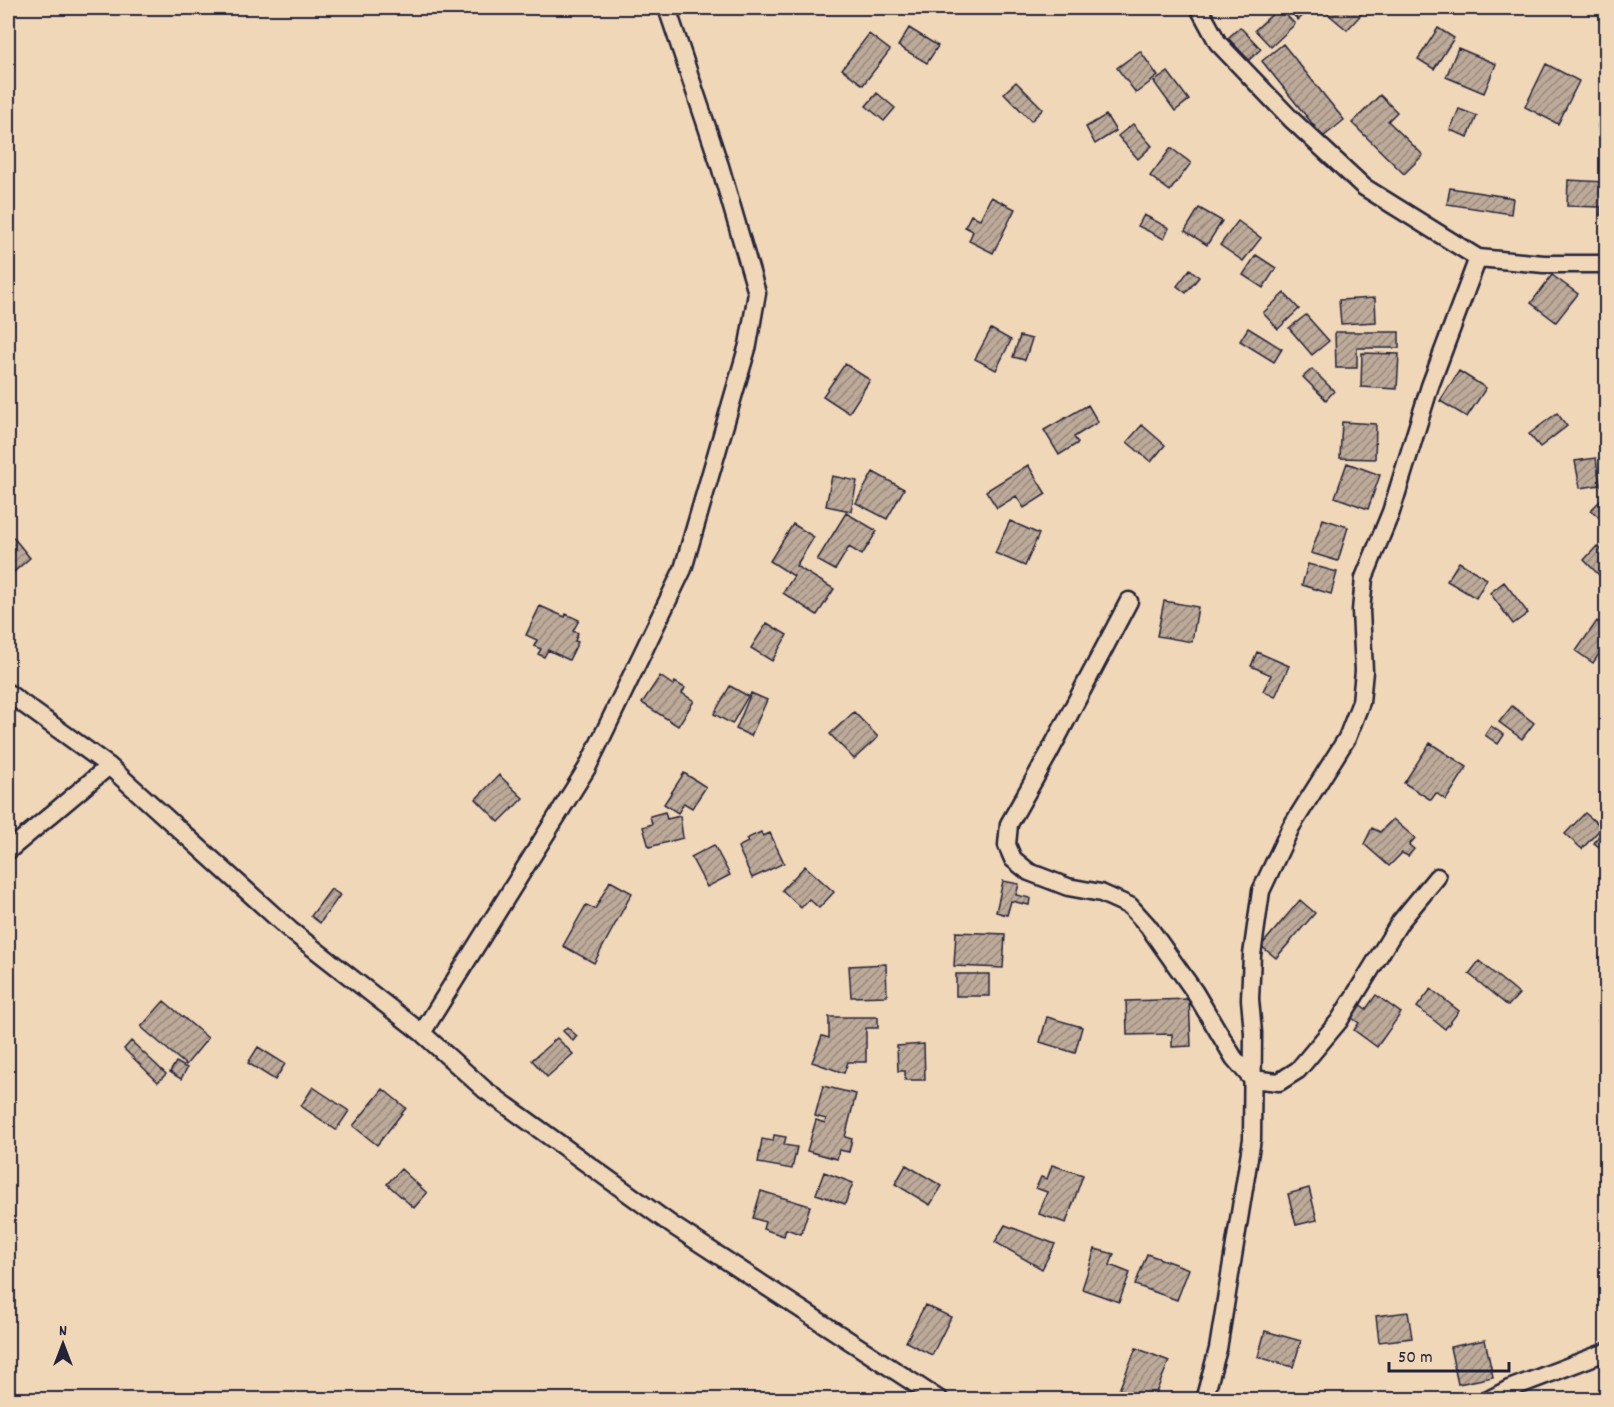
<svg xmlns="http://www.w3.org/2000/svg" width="1614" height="1407" viewBox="0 0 1614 1407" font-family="Dekko,sans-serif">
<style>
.building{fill:url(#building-hatch);stroke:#22223b;stroke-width:1.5}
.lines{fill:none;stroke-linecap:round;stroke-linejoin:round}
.street-casing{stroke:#22223b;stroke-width:21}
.street{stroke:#f0d7b8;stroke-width:16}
</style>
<defs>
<pattern id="building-hatch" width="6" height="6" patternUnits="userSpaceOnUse" patternTransform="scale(1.5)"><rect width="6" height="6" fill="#bdaa99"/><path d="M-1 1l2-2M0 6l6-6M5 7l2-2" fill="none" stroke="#998a7e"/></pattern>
</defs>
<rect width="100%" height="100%" fill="#f0d7b8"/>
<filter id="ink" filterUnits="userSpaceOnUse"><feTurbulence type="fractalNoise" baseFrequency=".0167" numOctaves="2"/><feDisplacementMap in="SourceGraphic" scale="12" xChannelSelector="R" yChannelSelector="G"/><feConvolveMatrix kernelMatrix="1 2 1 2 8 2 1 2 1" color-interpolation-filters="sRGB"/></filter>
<g filter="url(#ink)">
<!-- building -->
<path class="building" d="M1279 8 1295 24 1271 47 1255 30Z
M1287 8H1312L1298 20Z
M1321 8H1364L1366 9 1347 30Z
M1240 27 1261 49 1249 60 1228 38Z
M909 28 938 46 927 63 898 46Z
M1438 28 1454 38 1434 69 1418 59Z
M869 34 890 50 863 85 842 69Z
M1283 44 1344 120 1323 137 1262 61Z
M1458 48 1496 64 1484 93 1446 77Z
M1140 51 1158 76 1136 93 1117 68Z
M1546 64 1579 81 1558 124 1525 107Z
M1168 72 1189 100 1175 111 1154 82Z
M1016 82 1043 109 1031 121 1004 93Z
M1606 91V150L1603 149 1598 127 1601 102Z
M877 93 895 108 884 121 866 106Z
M1380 95 1397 112 1388 121 1423 155 1404 174 1352 123Z
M1459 109 1477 116 1468 137 1450 130Z
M1106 115 1116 131 1095 144 1086 127Z
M1133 124 1152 146 1138 159 1118 136Z
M1171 148 1191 163 1170 191 1150 176Z
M1605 176H1606V215H1600L1601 207 1567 206 1568 180 1605 182Z
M1450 188 1513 198 1511 214 1447 204Z
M991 197 1015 209 993 253 969 241 973 231 965 227 971 215 980 219Z
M1199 208 1222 221 1207 245 1185 231Z
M1144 215 1169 228 1164 239 1138 226Z
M1238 221 1261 238 1243 261 1220 245Z
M1256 255 1276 268 1263 288 1243 275Z
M1190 269 1199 277 1186 293 1177 286Z
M1552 275 1578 294 1556 322 1531 303Z
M1284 293 1299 309 1278 329 1263 313Z
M1375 298 1376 322 1341 324 1339 300Z
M1306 315 1329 341 1312 355 1289 328Z
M1248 328 1282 349 1274 362 1240 341Z
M991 329 1011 340 996 370 975 359Z
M1335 332H1399V348H1357V368H1336Z
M1020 336 1032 339 1025 360 1013 357Z
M1362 353 1399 354 1397 389 1361 387Z
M845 364 870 380 849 413 823 396Z
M1312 369 1334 391 1326 400 1303 377Z
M1459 371 1486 388 1467 417 1440 401Z
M1088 405 1098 422 1074 437 1078 443 1059 455 1044 430Z
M1557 413 1567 426 1540 447 1529 434Z
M1342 422 1376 424 1375 459 1340 458Z
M1142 425 1165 445 1151 462 1127 442Z
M1596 458 1600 485 1580 488 1575 461Z
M1347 463 1380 475 1368 509 1335 497Z
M1028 465 1046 494 1024 508 1016 496 997 508 986 491Z
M873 472 904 489 887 519 856 503Z
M832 476 857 481 851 511 826 506Z
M1604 497 1606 499V524L1591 510Z
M846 513 877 531 862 555 849 547 835 570 817 560Z
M1323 519 1348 527 1338 561 1311 553Z
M1010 521 1039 534 1025 566 995 553Z
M793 524 814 537 796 566 834 589 817 615 783 593 794 576 770 561Z
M13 537 30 558 8 577V541Z
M1597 546 1606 554V582L1584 560Z
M1459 562 1487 579 1476 598 1447 581Z
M1308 564 1337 572 1331 594 1302 585Z
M1504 582 1528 613 1513 624 1490 593Z
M1164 601 1198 607 1192 642 1157 636Z
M540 606 565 617 566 614 579 620 573 631 578 633 575 641 578 642 569 660 548 650 544 657 538 654 541 649 534 646 537 640 526 635Z
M1597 621 1606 628V644L1593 663 1576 651Z
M767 623 787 635 772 661 751 648Z
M1257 652 1289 666 1275 697 1263 691 1271 675 1251 666Z
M660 676 673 685 675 682 685 688 682 693 694 701 678 726 642 703Z
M730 686 748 696 732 724 714 714Z
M751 693 767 700 751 736 736 729Z
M1512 706 1534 723 1522 739 1499 722Z
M854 712 878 737 854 759 830 734Z
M1491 726 1504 735 1498 744 1485 735Z
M1430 743 1467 767 1446 800 1436 793 1431 800 1404 783Z
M684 773 706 787 692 808 684 803 678 813 664 804Z
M499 775 523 798 499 822 476 799Z
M665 812 667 819 680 816 683 838 649 847 643 827 652 824 650 816Z
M1585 813 1602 827 1582 849 1565 834Z
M1393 819 1415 838 1409 845 1414 849 1408 856 1402 853 1389 866 1364 844 1372 828 1380 832Z
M1604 828 1606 830V852L1594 843Z
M761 832 763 836 770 833 784 863 752 878 738 847 748 842 746 839Z
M714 845 730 875 707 887 691 857Z
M805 866 834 892 819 908 809 899 801 908 782 890Z
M610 881 632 893 594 963 563 946 586 905 595 909Z
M1003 881 1019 884 1016 895 1030 898 1029 905 1011 901 1007 915 996 912Z
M331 889 340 895 320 923 311 916Z
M1300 900 1315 913 1276 958 1261 946Z
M956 932 1005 934 1003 968 954 966Z
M1479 961 1519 994 1508 1006 1469 974Z
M886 964 887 996 851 997 849 966Z
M956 974H989V996H956Z
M1431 989 1459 1011 1445 1029 1417 1007Z
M1376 995 1401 1013 1377 1047 1354 1030 1359 1023 1349 1016 1358 1003 1366 1009Z
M1189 999 1191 1046 1172 1047V1034L1127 1035 1126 1001Z
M164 1001 208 1038 186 1065 141 1027Z
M829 1017H878V1028H866V1062H848L844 1073 812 1062 822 1036 829 1038Z
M1047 1017 1082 1027 1075 1053 1040 1042Z
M1606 1018V1045L1604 1046 1598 1020Z
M567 1027 577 1036 573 1041 563 1031Z
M557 1038 573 1054 547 1077 532 1060Z
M131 1041 166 1074 158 1082 124 1049Z
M924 1044 925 1080H905V1071H898L897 1046Z
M258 1047 285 1064 275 1080 248 1063Z
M176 1062 187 1068 181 1079 170 1072Z
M823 1086 856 1094 845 1137 852 1139 849 1152 839 1150 837 1159 807 1151 816 1120 825 1123 826 1119 815 1116Z
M313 1087 349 1111 336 1130 301 1106Z
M383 1089 406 1108 377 1145 353 1126Z
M774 1135 786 1137 784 1145 797 1147 792 1169 758 1163 762 1139 773 1141Z
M906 1165 942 1186 930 1205 895 1184Z
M1052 1165 1083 1175 1066 1223 1039 1214 1047 1192 1036 1188 1041 1177 1047 1179Z
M401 1169 427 1193 414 1208 387 1184Z
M824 1172 853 1183 845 1204 816 1194Z
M1309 1188 1317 1220 1296 1225 1288 1194Z
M761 1191 810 1206 801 1234 786 1229 784 1236 763 1229 765 1222 753 1218Z
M1005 1225 1055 1244 1042 1269 995 1242Z
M1095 1249 1114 1254 1110 1265 1130 1273 1119 1302 1082 1289Z
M1147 1254 1189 1269 1177 1300 1135 1285Z
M925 1305 951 1317 932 1355 906 1342Z
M1408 1312 1412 1338 1379 1342 1376 1316Z
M1265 1331 1301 1341 1293 1367 1258 1357Z
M1485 1340 1493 1377 1458 1384 1450 1347Z
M1136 1348 1169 1361 1153 1400H1115Z"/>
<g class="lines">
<defs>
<path id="street" d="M1199 8 1218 43 1292 120 1364 187 1478 258 1544 264H1606
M1129 601 1048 755 1009 824 1007 845 1013 859 1029 872 1068 887 1101 893 1130 906 1148 926 1194 991 1234 1058 1252 1079 1279 1082 1298 1070 1339 1021 1400 922 1437 877
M8 693 109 766 290 930 422 1033 485 1090 672 1225 940 1400
M8 851 109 766
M422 1033 587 768 683 569 748 345 757 293 720 166 667 8
M1204 1400 1218 1349 1252 1139 1253 1033 1250 999 1252 955 1261 891 1291 827 1347 738 1361 702 1364 671 1361 611 1364 578 1391 512 1430 386 1478 258
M1488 1400 1509 1389 1606 1352"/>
</defs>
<!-- street casing -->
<use href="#street" class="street-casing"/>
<!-- street -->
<use href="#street" class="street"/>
</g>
</g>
<!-- margin -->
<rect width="1614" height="1407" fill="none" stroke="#f0d7b8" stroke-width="30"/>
<rect x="15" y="15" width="1584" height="1377" fill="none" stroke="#22223b" stroke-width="2" filter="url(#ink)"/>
<!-- north arrow -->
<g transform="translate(63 1344)" stroke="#f0d7b8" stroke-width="4.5" paint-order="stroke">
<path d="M0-4.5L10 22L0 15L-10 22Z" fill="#22223b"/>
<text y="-9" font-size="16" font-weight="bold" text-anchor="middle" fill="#22223b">N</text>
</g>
<!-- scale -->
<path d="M1389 1362v9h120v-9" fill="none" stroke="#22223b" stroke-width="3"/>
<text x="1398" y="1362" font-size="18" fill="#22223b" stroke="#f0d7b8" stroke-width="4.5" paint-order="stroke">50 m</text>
</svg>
